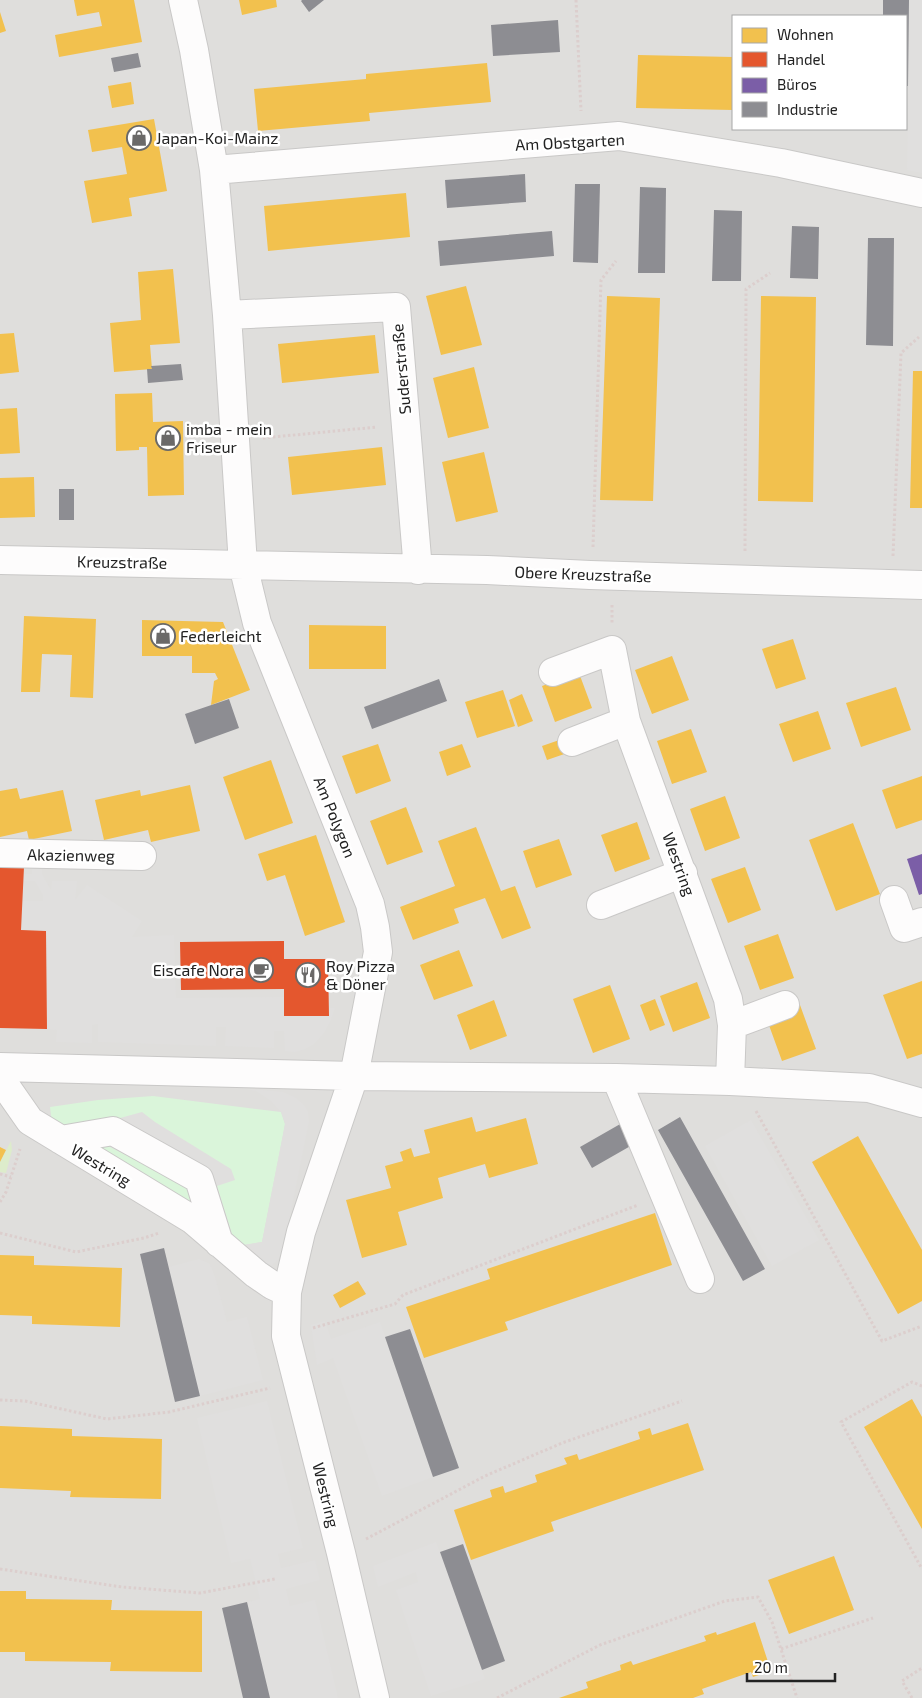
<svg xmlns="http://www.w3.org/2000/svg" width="922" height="1698" viewBox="0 0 922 1698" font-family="'Exo 2',sans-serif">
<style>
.residential{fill:#dfdedc;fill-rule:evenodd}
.grass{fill:#ddeccb}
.park{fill:#daf5da}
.parking{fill:#e0dfde}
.homes{fill:#f2c14e}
.shops{fill:#e4572e}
.offices{fill:#7b5ea7}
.industry{fill:#8d8d92}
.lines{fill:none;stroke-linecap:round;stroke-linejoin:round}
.minor-casing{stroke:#c9c8c7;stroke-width:30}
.path{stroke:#dccecd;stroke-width:3;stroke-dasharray:2.5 2.5;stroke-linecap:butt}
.minor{stroke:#fdfcfc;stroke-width:28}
.labels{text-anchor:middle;stroke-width:5;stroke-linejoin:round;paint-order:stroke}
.poi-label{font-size:16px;fill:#222;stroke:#fff;text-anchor:start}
.street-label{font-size:16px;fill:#222;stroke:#fff}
</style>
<rect width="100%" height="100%" fill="#f0eeeb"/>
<!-- residential -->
<path class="residential" d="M0 0H922V1698H0ZM733 16H906V129H733Z"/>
<!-- grass -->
<path class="grass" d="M11 1141 12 1150 6 1173 0 1172V1162Z"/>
<!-- park -->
<path class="park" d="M153 1096 281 1112 285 1124 283 1135 262 1242 238 1246 202 1208 52 1123 50 1107 98 1100Z"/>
<!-- parking -->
<path class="parking" d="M910 0H922V173L907 170Z
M32 869H42V874L51 890 52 881H77L75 900 87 885 142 921 132 937 174 935 176 998 284 997 329 1008H335L330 1022 324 1033 314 1044 305 1049 295 1052 285 1051 284 1031H274V1048L225 1046 226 1027H216V1046L98 1042V1024L92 1025V1043L56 1042 57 1030 47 1029 46 931 21 930 22 901H43V895L35 881H23V874H32Z
M242 1088 283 1092 296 1098 304 1105 308 1112 309 1121 282 1256 272 1265 263 1267 238 1246 262 1242 285 1124 281 1112 271 1101 256 1091Z
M142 1112 155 1122 231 1169 235 1180 217 1186 235 1244 196 1191 106 1145 69 1132Z
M751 1120 819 1240 772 1266 705 1146Z
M199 1259 210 1264 215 1277 227 1322 247 1317 263 1380 200 1396 169 1267Z
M325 1321 331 1339 380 1322 433 1477 382 1496 333 1358 317 1365 311 1325Z
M267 1401 303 1548 278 1554 281 1568 315 1560 320 1580 286 1589 290 1606 315 1600 338 1698H270L247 1602 260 1599 250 1559 231 1563 197 1418Z
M436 1542 485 1679 431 1696 396 1590 418 1582 416 1572 378 1587 373 1566Z"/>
<!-- homes -->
<path class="homes" d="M74 0H134L142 42 59 57 55 35 102 26 99 12 77 16Z
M239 0H276L277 7 242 15Z
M0 12 6 31 0 33Z
M638 55 733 57V110L636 108Z
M487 63 491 102 369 113 370 121 258 131 254 89 366 79V74Z
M131 82 134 104 112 108 108 86Z
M154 119 167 191 129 198 132 216 92 223 84 181 127 174 122 147 92 152 88 130Z
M406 193 410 237 268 251 264 206Z
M173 269 180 343 150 345 152 369 114 372 110 323 141 320 138 272Z
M466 286 482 345 441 355 426 296Z
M607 296 660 298 653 501 600 500Z
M761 296 816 297 813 502 758 501Z
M14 333 19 372 0 374V334Z
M375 335 379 373 282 383 278 344Z
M474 367 489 428 448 438 433 378Z
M913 371H922V508H910Z
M152 393 153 422 183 421 184 495 148 496 147 447H139V450L116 451 115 394Z
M17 408 20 453 0 454V409Z
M382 447 386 485 292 495 288 457Z
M484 452 498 512 456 522 442 462Z
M34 477 35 517 0 518V478Z
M24 616 96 619 93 698 70 697 72 655 42 654 40 692H21Z
M142 620 223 622 250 690 211 705 214 681 218 679 215 673H192V656H142Z
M309 625 386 626V669H309Z
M793 639 806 679 776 689 762 649Z
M672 656 689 700 652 714 635 670Z
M579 673 592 708 555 722 542 686Z
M896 687 911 730 861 747 846 703Z
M503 690 515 726 477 738 465 702Z
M522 694 533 721 518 727 509 700Z
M818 711 831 749 793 762 779 724Z
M691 729 707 772 672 784 657 741Z
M568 737 573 751 547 760 542 746Z
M378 744 391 781 356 794 342 756Z
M462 744 471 767 447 776 439 752Z
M271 760 293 823 245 840 223 777Z
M922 776V820L896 829 882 790Z
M190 785 200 831 151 842 148 830 104 840 95 800 140 790 141 796Z
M17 788 20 799 63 790 72 831 29 840 27 831 0 837V791Z
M725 796 740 838 705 851 690 809Z
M406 807 423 852 387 865 370 821Z
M637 822 650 859 615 872 601 835Z
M853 823 880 894 836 911 809 840Z
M476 827 501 891 515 886 531 928 502 939 485 898 454 909 459 923 413 940 400 907 455 886 438 841Z
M316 835 345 922 305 936 285 875 267 881 258 854Z
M559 839 572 875 536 888 523 851Z
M745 867 761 910 728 923 711 879Z
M778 934 794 978 760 990 744 946Z
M459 950 473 986 434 1000 420 965Z
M922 981V1054L907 1059 883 995Z
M697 982 710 1018 673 1032 660 996Z
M610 985 630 1039 593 1053 573 999Z
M655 999 665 1025 650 1031 640 1005Z
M494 1000 507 1036 470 1050 457 1015Z
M800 1005 816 1049 782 1061 766 1017Z
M472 1117 476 1132 526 1118 538 1164 489 1178 485 1164 438 1178 443 1198 398 1212 407 1245 362 1258 346 1200 391 1188 385 1166 403 1161 400 1152 411 1148 414 1157 430 1153 424 1130Z
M858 1136 922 1250V1301L898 1314 812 1162Z
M0 1147 6 1150 0 1162Z
M655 1213 672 1265 505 1322 508 1330 424 1358 406 1307 490 1279 487 1269Z
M0 1255 34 1256V1265L122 1268 120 1327 32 1324V1316L0 1315Z
M358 1281 366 1294 340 1308 333 1295Z
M912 1399 922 1417V1529L864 1427Z
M688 1423 704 1470 551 1522 554 1531 471 1560 454 1510 492 1497 490 1490 503 1486 505 1493 537 1482 535 1475 567 1464 564 1458 577 1454 579 1460 640 1439 638 1432 650 1428 652 1435Z
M0 1426 72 1429V1436L162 1439 161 1499 70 1497 71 1491 0 1488Z
M834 1556 854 1610 789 1634 768 1580Z
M0 1591H26V1599L112 1600 111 1610 202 1611V1672L110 1671 111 1662 25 1661V1652H0Z
M755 1622 771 1671 753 1677 751 1672 702 1689 704 1694 693 1698H559L588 1688 586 1682 621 1670 620 1665 631 1661 633 1665 706 1641 704 1636 716 1632 717 1635Z"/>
<!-- shops -->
<path class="shops" d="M0 867H24L21 930 46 931 47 1029 0 1028Z
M284 941V959H328L329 1016H284V989L181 990 180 942Z"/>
<!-- offices -->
<path class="offices" d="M922 854V894L919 895 907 859Z"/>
<!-- industry -->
<path class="industry" d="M302 0H324L309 12 301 1Z
M883 0H909L908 86H906V16H883Z
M558 20 560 52 493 56 491 25Z
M138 53 141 67 114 72 111 58Z
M525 174 526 202 447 208 445 180Z
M575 184H600L598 263 573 262Z
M640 187 666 188 665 273H638Z
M714 210 742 211 741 281H712Z
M792 226 819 227 818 279 790 278Z
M552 231 554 256 440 266 438 241Z
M868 238H894L893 346 866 345Z
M181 364 183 380 148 383 147 369H152L151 366Z
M59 489H74V520H59Z
M439 679 447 701 372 729 364 707Z
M229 699 239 728 195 744 185 714Z
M680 1117 765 1269 743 1281 658 1130Z
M622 1123 634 1144 592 1168 580 1147Z
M164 1248 200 1396 175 1402 140 1254Z
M410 1329 459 1468 433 1477 385 1337Z
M463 1544 505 1661 482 1670 440 1552Z
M247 1602 270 1698H243L222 1608Z"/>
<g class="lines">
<defs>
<path id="minor" d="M183 0 194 50 214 170 227 315 243 565 257 623 370 904 375 927 378 952 354 1076 301 1232 287 1292 286 1336 341 1553 375 1698
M214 170 619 136 781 163 922 193
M227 315 396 307 418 570
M0 560 487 570 590 575 922 585
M553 672 612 650 626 721 728 999 732 1025 730 1081
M572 742 626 721
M0 853 142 856
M894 900 904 928 922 922
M601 905 683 873
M732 1025 785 1005
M0 1067 354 1076 616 1078 730 1081 869 1088 922 1103
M0 1078 30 1121 193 1220 256 1274 272 1285 287 1292
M616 1078 700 1279
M61 1140 113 1131 199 1179 219 1243"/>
</defs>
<!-- minor casing -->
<use href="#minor" class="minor-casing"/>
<!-- path -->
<path class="path" d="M576 0 581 111
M263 438 377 427
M593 547 601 280 616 261
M745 551 746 289 770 273
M893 556 901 353 919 337
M612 605V624
M756 1111 882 1341 922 1326
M0 1174 11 1177
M0 1202 6 1192 20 1149
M0 1233 76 1252 144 1238 159 1233
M313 1328 395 1304 403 1295 638 1205
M922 1386 912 1382 841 1422 922 1569
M0 1400 25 1401 107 1419 169 1412 270 1388
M366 1539 485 1476 562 1443 682 1401
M0 1569 122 1587 200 1593 275 1579
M781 1649 873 1618
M497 1698 600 1645 725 1601 758 1597 772 1622 797 1698
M912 1698 902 1681 922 1668"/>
<!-- minor -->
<use href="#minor" class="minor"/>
</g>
<!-- icons -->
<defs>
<symbol id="shop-ring" viewBox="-11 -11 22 22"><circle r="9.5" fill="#fff" stroke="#6a6968" stroke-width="1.5"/><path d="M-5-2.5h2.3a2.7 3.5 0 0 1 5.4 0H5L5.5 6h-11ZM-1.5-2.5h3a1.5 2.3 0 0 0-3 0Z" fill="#6a6968"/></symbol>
<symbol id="cafe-ring" viewBox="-11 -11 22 22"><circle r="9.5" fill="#fff" stroke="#6a6968" stroke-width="1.5"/><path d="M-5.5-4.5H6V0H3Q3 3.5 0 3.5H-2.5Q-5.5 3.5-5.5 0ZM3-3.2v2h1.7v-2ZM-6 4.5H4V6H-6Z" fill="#6a6968"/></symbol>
<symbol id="restaurant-ring" viewBox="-11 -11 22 22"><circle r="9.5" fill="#fff" stroke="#6a6968" stroke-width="1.5"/><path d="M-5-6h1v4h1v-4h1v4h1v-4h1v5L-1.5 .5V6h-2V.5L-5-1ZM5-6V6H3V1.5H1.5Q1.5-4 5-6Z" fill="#6a6968"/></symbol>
</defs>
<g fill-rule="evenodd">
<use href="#shop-ring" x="125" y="124" width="28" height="28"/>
<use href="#shop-ring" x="154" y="424" width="28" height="28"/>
<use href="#shop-ring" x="149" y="622" width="28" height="28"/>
<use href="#cafe-ring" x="247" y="956" width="28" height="28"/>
<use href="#restaurant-ring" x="294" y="961" width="28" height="28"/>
</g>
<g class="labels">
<!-- poi labels -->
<g class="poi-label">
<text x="156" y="144">Japan-Koi-Mainz</text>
<text x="186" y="435">imba - mein<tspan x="186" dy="18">Friseur</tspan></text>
<text x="180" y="642">Federleicht</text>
<text x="326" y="972">Roy Pizza<tspan x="326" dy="18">&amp; Döner</tspan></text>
<text x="244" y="976" text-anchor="end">Eiscafe Nora</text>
</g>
<!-- street labels -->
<g class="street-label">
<text transform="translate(570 142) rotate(-3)" y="6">Am Obstgarten</text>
<text transform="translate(401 369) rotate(-95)" y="6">Suderstraße</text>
<text transform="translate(122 562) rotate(1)" y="6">Kreuzstraße</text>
<text transform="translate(583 574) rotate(2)" y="6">Obere Kreuzstraße</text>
<text transform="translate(335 817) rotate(68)" y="6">Am Polygon</text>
<text transform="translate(71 855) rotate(1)" y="6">Akazienweg</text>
<text transform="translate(679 864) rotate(70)" y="6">Westring</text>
<text transform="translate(101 1165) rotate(31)" y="6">Westring</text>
<text transform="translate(326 1495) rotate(76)" y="6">Westring</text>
</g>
</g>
<!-- legend -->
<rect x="732" y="15" width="175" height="115" fill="#ffffff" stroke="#a7a7a7"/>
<rect x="742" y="28" width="25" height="15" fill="#f2c14e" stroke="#a7a7a7"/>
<text x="777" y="40" font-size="15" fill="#222222">Wohnen</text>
<rect x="742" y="52" width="25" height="15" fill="#e4572e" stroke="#a7a7a7"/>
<text x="777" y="65" font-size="15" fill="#222222">Handel</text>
<rect x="742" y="78" width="25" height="15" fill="#7b5ea7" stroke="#a7a7a7"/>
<text x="777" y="90" font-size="15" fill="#222222">Büros</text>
<rect x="742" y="102" width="25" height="15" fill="#8d8d92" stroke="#a7a7a7"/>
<text x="777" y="115" font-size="15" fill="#222222">Industrie</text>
<!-- scale -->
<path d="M747 1673v8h88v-8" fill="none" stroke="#222222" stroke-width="2.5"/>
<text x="754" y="1673" font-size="15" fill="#222222" stroke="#ffffff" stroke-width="4" paint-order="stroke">20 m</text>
</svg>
